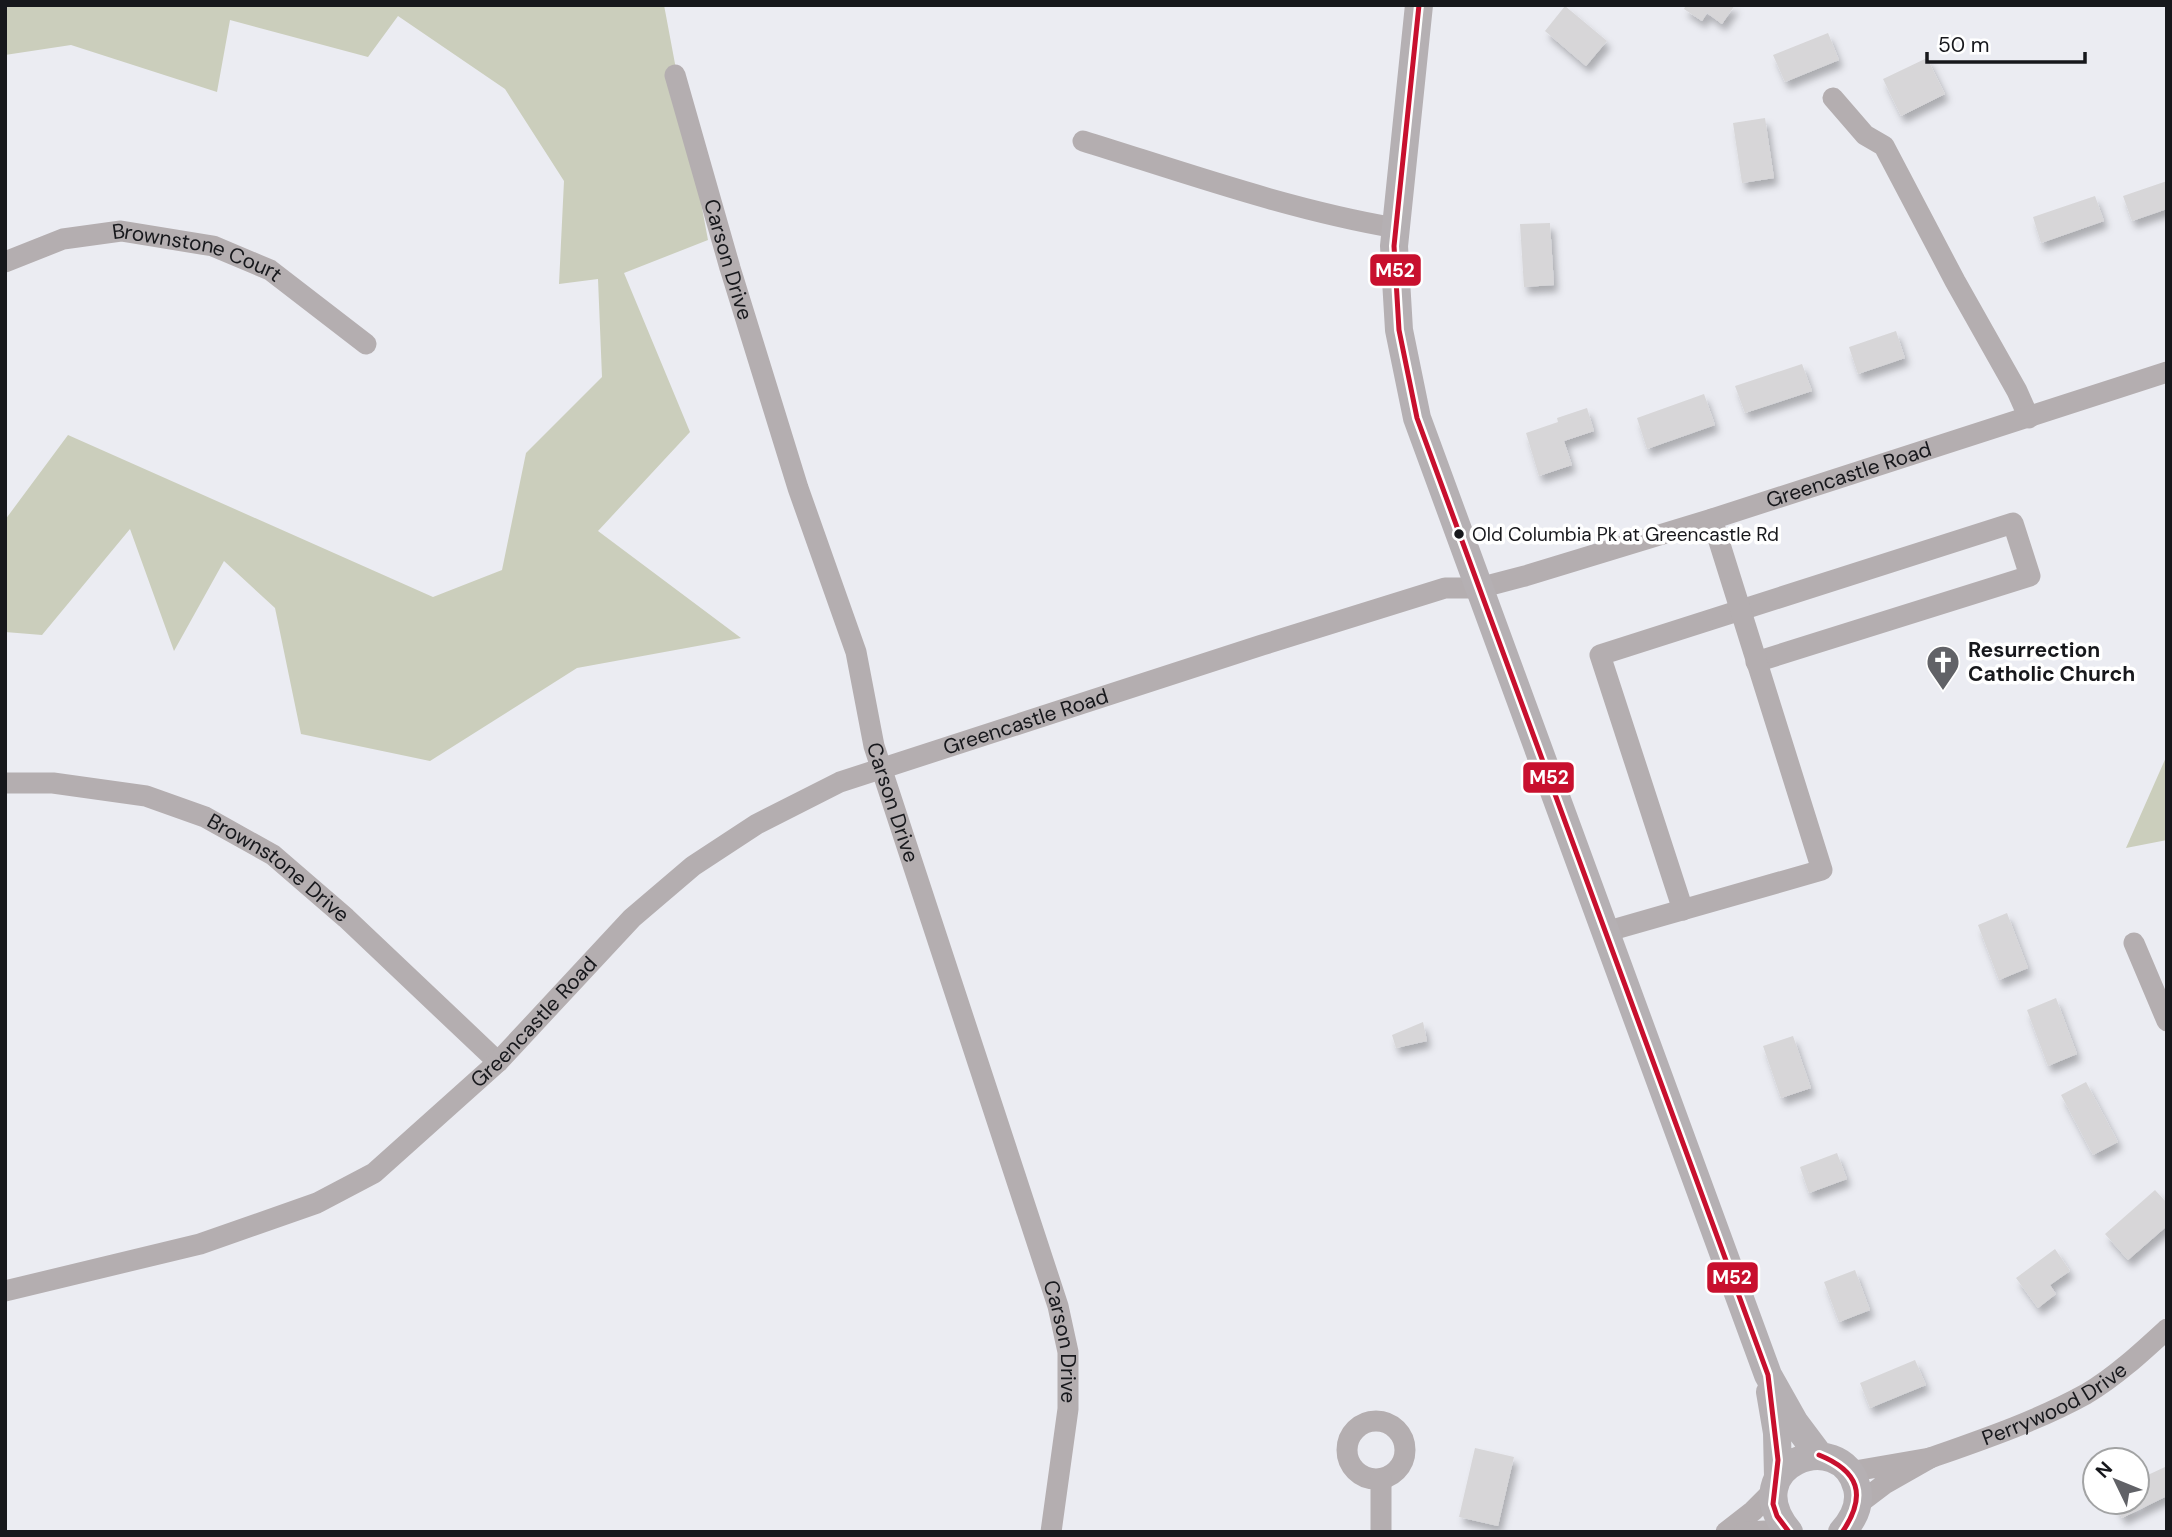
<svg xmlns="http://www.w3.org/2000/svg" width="2172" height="1537" viewBox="0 0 2172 1537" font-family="'DM Sans',sans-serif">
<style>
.forest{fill:#cbcebc}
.building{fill:#d7d6d8;filter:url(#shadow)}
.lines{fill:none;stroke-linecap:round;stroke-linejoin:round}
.minor{stroke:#b4aeb0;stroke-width:21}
.major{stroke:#b5b0b3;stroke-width:28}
.bus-1-casing{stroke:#fff;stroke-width:10}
.bus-1{stroke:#c8102e;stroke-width:5}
.bus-dot{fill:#17181c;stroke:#fff;stroke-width:2.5}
.labels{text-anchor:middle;stroke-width:7;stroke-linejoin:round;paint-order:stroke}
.bus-label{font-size:19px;fill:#17181c;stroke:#fff;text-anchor:start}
.street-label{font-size:21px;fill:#17181c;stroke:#fff}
.poi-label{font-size:21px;font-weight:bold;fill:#17181c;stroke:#fff;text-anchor:start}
.line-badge{stroke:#fff;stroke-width:2.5}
.badge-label{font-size:19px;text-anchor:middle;font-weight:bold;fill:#fff}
</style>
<defs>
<filter id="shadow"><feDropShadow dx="4" dy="7" stdDeviation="3.5" flood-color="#0004"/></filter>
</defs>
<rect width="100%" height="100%" fill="#ebecf2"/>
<!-- forest -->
<path class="forest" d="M5 5H664L708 240 624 273 690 432 598 531 741 638 577 668 430 761 301 734 275 608 224 561 174 651 130 529 42 635 5 632V520L68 435 433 597 502 570 526 453 602 377 598 279 559 284 564 181 505 89 398 16 368 57 230 20 217 92 71 45 5 55Z
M2167 755V840L2126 848Z"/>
<!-- building -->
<path class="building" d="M1686 5H1735L1722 24 1707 13 1702 21 1684 9Z
M1565 6 1607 41 1586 66 1545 31Z
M1828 33 1839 60 1785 82 1773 55Z
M1927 58 1945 94 1901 116 1883 79Z
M1765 118 1774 178 1742 183 1733 123Z
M2167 181V209L2132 221 2123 196Z
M2095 196 2104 221 2041 243 2033 217Z
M1550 223 1554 285 1524 287 1520 224Z
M1896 331 1905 358 1858 374 1849 347Z
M1802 364 1812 391 1745 413 1735 386Z
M1704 394 1715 425 1647 449 1637 418Z
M1587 408 1594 431 1564 441 1572 465 1539 476 1526 433 1558 422 1557 418Z
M2007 913 2028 968 1999 980 1978 925Z
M2056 998 2077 1054 2048 1066 2027 1010Z
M1423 1022 1427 1041 1396 1048 1392 1035Z
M1793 1036 1811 1088 1781 1098 1763 1046Z
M2086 1082 2118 1142 2093 1155 2061 1095Z
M1837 1153 1847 1179 1809 1193 1800 1167Z
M2155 1190 2167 1203V1226L2128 1260 2105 1234Z
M2055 1249 2070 1271 2050 1285 2056 1294 2038 1308 2016 1278Z
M1855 1270 1870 1310 1839 1322 1824 1282Z
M1915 1360 1926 1385 1870 1408 1860 1383Z
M1475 1448 1514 1457 1498 1526 1459 1517Z
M2165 1467 2167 1472V1496L2122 1518 2114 1502H2137V1480Z"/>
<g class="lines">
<!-- minor -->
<g class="minor">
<path id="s1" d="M675 75 730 268 798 488 856 652 874 746 1058 1306 1068 1352V1409L1051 1532"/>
<path d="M1833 98 1865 135 1884 146 1955 281 2017 391 2029 418"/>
<path d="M1083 141C1186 173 1290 210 1396 228"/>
<path id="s2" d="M5 262 63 239 121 231 213 246 270 270 366 344"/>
<path id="s3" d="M5 783H53L146 796 205 817 273 855 346 918 498 1062"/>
<path d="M1683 910 1600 655 2013 523 2030 576 1756 662"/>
<path d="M1605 932 1822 870 1712 519"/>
<path d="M2134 943 2167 1021"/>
<path id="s4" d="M5 1291 200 1244 317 1203 374 1173 498 1062 632 918 693 866 757 824 840 782 1262 645 1445 588H1479L1525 576 1712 519 2167 372"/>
<circle cx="1376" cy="1450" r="29"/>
<path id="s5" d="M1930 1458C1984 1439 2037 1421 2086 1394 2115 1377 2142 1352 2167 1329"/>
<path d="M1849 1472 1930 1458 1886 1483 1857 1505"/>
<path d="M1381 1532V1479"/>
<path d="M1726 1532 1753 1511 1773 1491"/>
<path d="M1744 1532 1788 1530"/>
</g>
<!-- major -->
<path class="major" d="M1419 5 1394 246 1399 330 1417 418 1768 1375 1795 1423 1819 1455
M1770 1392 1777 1433 1778 1477
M1789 1532C1734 1466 1841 1424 1857 1488 1861 1505 1853 1520 1842 1532"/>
<defs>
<path id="bus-1" d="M1419 5 1394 246 1399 330 1417 418 1768 1375 1778 1460 1773 1504 1777 1516 1789 1532
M1819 1455C1859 1471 1867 1495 1843 1531"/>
</defs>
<!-- bus-1 casing -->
<use href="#bus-1" class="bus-1-casing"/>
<!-- bus-1 -->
<use href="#bus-1" class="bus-1"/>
</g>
<!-- icons -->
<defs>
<symbol id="church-pin" viewBox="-11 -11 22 30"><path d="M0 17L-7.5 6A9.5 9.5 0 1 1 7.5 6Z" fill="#616267" stroke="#fff"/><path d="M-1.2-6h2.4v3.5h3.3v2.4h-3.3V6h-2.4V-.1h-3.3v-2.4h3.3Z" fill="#fff"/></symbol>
</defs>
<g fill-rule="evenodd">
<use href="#church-pin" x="1924" y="643" width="38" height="52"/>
</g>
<!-- markers -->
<circle class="bus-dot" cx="1459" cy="534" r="6"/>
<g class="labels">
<!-- bus labels -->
<g class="bus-label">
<text x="1472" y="541">Old Columbia Pk at Greencastle Rd</text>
</g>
<!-- street labels -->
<g class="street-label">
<text dy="7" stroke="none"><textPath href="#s2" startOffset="200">Brownstone Court</textPath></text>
<text dy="7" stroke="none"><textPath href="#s1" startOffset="192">Carson Drive</textPath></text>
<text dy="7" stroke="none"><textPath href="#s4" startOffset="2058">Greencastle Road</textPath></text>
<text dy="7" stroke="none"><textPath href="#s4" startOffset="1197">Greencastle Road</textPath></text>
<text dy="7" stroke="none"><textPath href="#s1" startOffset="760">Carson Drive</textPath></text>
<text dy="7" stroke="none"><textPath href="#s3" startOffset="294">Brownstone Drive</textPath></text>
<text dy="7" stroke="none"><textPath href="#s4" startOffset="609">Greencastle Road</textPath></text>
<text dy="7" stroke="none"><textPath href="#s1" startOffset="1326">Carson Drive</textPath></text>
<text dy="7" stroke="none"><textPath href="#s5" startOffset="136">Perrywood Drive</textPath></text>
</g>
<!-- poi labels -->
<g class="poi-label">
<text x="1968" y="657">Resurrection<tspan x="1968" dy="24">Catholic Church</tspan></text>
</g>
</g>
<g class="line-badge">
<rect x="1369" y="253" width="53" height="34" rx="7" fill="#c8102e"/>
<rect x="1522" y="761" width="53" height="33" rx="7" fill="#c8102e"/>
<rect x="1706" y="1261" width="53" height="33" rx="7" fill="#c8102e"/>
</g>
<g class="badge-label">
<text x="1395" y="277">M52</text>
<text x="1549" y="784">M52</text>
<text x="1732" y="1284">M52</text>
</g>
<!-- border -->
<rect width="2172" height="1537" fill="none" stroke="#17181c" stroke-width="14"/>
<!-- north arrow -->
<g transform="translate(2116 1481) rotate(313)"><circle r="33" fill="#ffffff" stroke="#a2a3a4" stroke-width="2"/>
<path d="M0-5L12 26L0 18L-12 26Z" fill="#616267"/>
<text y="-10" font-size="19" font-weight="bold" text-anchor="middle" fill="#17181c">N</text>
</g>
<!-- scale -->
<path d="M1927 52v10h158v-10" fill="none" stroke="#17181c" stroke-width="3.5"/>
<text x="1938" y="52" font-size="21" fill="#17181c" stroke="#ffffff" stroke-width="5" paint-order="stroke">50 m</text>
</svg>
